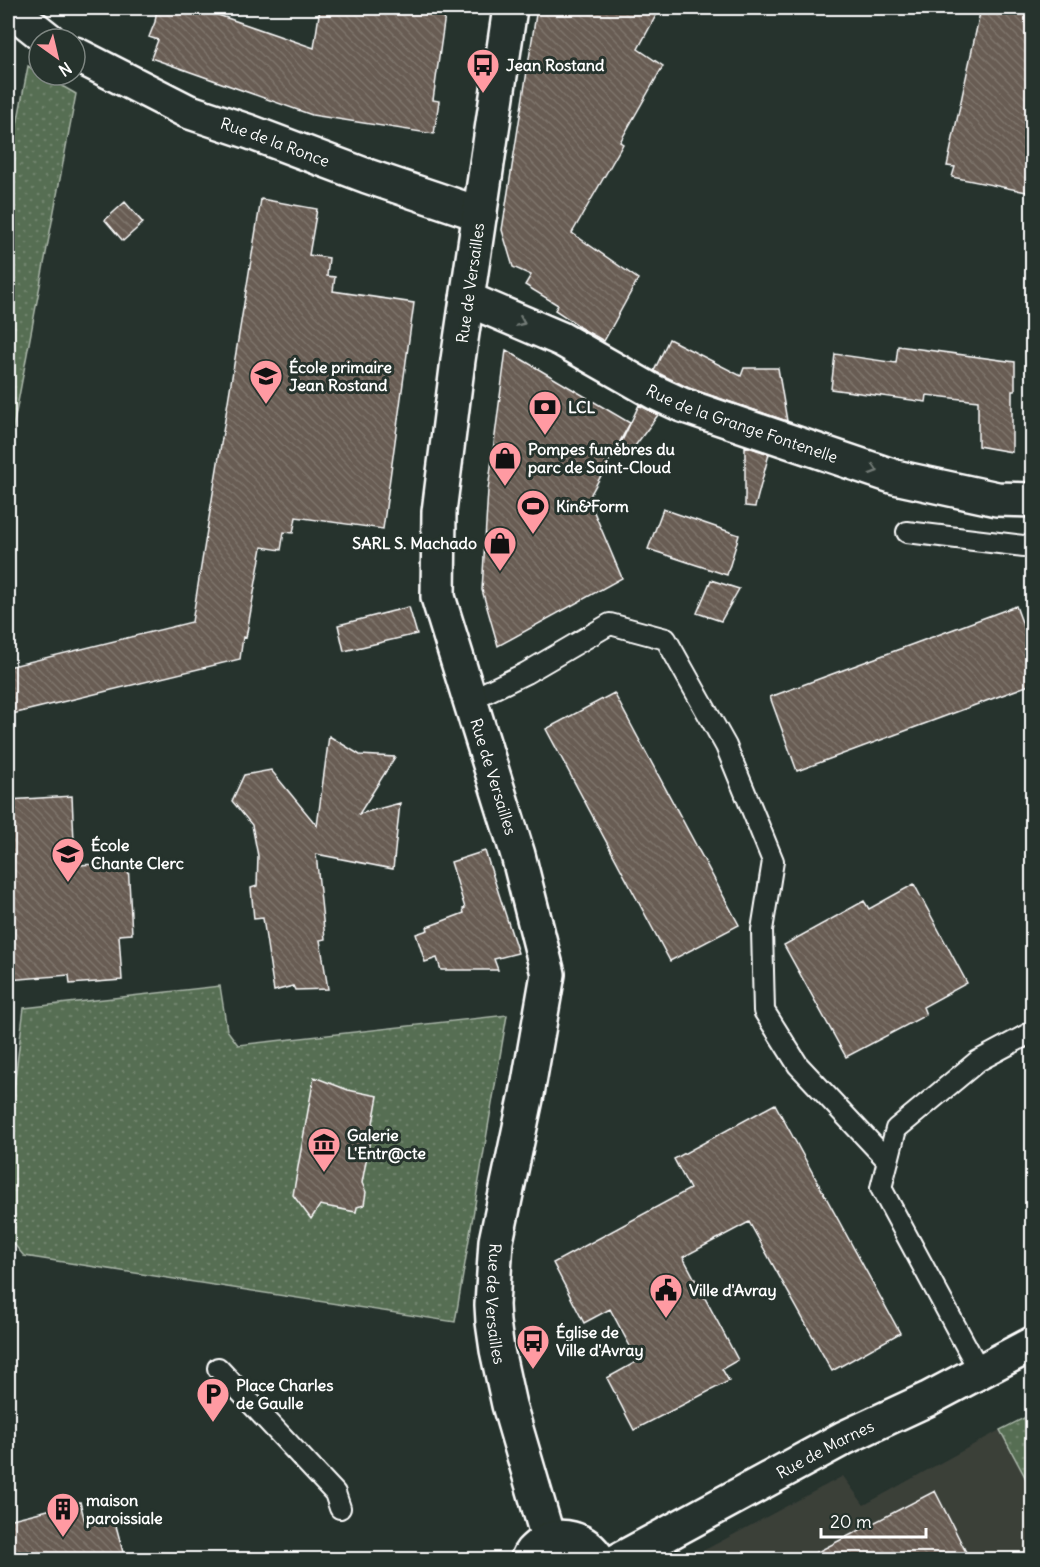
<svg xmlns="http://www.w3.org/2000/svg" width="1040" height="1567" viewBox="0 0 1040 1567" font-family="Delius,sans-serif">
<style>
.built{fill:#3a3f38}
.grass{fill:url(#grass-dots);stroke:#aab6a9;stroke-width:1.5}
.building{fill:url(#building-back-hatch);stroke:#fff;stroke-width:1.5}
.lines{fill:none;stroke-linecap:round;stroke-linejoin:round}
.lane-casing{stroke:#fff;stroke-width:24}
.street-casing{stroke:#fff;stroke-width:38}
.secondary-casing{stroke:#fff;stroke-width:38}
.lane{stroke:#26332d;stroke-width:20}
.street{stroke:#26332d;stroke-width:33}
.secondary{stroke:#26332d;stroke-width:33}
.oneway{stroke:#727a76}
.labels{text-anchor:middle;stroke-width:6;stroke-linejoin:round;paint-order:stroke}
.poi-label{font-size:16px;font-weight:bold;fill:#fff;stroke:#26332d;text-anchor:start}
.street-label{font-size:16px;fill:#fff;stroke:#26332d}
</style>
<defs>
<pattern id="grass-dots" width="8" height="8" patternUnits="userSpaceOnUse" patternTransform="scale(1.5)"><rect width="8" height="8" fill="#566e53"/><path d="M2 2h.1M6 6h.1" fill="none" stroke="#6f846d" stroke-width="1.8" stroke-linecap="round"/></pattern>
<pattern id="building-back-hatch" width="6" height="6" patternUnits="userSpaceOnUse" patternTransform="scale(1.5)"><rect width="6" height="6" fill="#675c52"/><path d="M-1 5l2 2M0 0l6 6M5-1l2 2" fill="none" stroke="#7e746c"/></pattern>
</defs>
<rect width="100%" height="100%" fill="#26332d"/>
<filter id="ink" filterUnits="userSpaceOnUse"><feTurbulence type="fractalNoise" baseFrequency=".0167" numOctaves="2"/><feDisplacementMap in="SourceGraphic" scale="12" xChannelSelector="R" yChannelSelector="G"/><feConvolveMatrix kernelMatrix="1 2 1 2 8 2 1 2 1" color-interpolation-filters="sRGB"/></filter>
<g filter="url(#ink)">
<!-- built -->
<path class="built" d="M1000 1430 1032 1490V1559L686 1560 843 1476 864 1505Z"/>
<!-- grass -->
<path class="grass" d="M28 66 39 73V75H43L76 94 8 455V173Z
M220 986 227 1030 238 1045 507 1015 455 1322 24 1256 8 1237V1135L24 1008Z
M1032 1414V1490L1000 1430Z"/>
<!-- building -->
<path class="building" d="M157 8H198L314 48 320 8H446L433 100 439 101 434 134 312 115 151 58 158 40 149 37 155 22Z
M537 8H660L638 49 663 66 620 142 623 144 572 233 638 279 604 341 577 326 578 325 555 310 558 305 525 285 531 275 513 267 502 230Z
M981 8H1032V193L952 177 955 167 947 166Z
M261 199 317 209 309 255 329 258 327 276 335 277 333 291 414 303 383 529 296 517 293 533 284 532 281 550 262 547 246 638 243 637 240 659 8 715V667L192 622Z
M125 202 143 223 123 241 105 220Z
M669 339 741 376 744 368H778L787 421 689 388 654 371Z
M898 346 1015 362V391H1012V452L978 446V401L927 395 926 402 831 389 835 354 896 363Z
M506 350 630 423 591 494 594 512 622 578 498 646 482 590 488 490Z
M639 405 658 415 632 450 621 443Z
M745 446 769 454 755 507 745 506Z
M663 509 739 535 727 575 648 549Z
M711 580 739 589 721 621 697 613Z
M1016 606 1032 650V684L797 771 770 697Z
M409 607 417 634 344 651 338 625Z
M614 693 739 925 670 961 546 729Z
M329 736 360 755 395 757 359 814 400 803 393 869 316 854 325 939 320 940 328 989 295 990 293 986 274 991 263 918 254 919 251 888 257 886 258 856 252 825 232 801 244 775 271 770 317 826Z
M72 796 75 865 128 863 132 934 119 935 122 980 70 984 69 975 8 980V800Z
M485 851 518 953 494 959 498 970H441L437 958 425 962 416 934 428 930 427 927 464 913 463 909 465 908 451 862Z
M914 884 967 983 923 1007 926 1015 846 1057 784 945 864 901 869 909Z
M314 1077 348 1090 378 1096 362 1183 366 1192 364 1205 357 1207 356 1212 320 1205 311 1219 293 1195Z
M775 1104 900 1333 832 1371 749 1222 683 1257 738 1360 722 1369 729 1381 634 1430 607 1378 638 1361 610 1309 584 1323 553 1263 690 1189 674 1159Z
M935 1491 970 1560H802Z
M80 1502 86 1526 114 1518 125 1560H8V1520Z"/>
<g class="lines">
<defs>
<path id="lane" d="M907 532 1032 547
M470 700 526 673 610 624 666 639 726 746 773 861 762 930 764 1011 798 1065 888 1161
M218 1368 335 1493 340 1508
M980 1372 881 1188 896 1129 978 1061 1032 1032"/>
<g id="street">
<path d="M9 8 48 39"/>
<path id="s1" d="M75 54 187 111 250 132 367 176 480 214"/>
</g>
<g id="secondary">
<path id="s2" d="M510 8 458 360 439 512 438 597 518 855 548 974 527 1094 496 1241 492 1305 493 1322 497 1350 509 1405 548 1538"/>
<path id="s3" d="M467 299 561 339 654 392 682 405 895 477 997 499 1032 500"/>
<path d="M527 1560C530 1552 533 1550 539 1545 559 1530 586 1538 599 1560"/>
<path id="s4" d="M619 1560 844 1438 928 1399 1032 1344"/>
</g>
</defs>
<!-- lane casing -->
<use href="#lane" class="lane-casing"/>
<!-- street casing -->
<use href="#street" class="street-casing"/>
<!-- secondary casing -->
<use href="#secondary" class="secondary-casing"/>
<!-- lane -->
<use href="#lane" class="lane"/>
<!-- street -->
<use href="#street" class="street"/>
<!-- secondary -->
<use href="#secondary" class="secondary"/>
</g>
<!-- one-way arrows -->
<defs><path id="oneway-chevron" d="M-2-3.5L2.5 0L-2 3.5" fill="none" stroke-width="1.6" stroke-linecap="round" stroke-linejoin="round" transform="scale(1.5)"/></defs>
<g class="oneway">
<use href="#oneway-chevron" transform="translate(521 322) rotate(23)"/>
<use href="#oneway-chevron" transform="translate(874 470) rotate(18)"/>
</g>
</g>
<!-- icons -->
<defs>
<symbol id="bus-pin" viewBox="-11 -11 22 30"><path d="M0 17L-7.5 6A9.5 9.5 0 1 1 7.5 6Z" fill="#ff9aa2" stroke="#26332d"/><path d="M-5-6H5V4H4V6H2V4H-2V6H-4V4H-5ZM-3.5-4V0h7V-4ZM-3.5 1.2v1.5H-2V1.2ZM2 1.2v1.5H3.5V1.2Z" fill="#111"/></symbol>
<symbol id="school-pin" viewBox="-11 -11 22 30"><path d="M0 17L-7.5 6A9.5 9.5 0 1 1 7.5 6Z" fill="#ff9aa2" stroke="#26332d"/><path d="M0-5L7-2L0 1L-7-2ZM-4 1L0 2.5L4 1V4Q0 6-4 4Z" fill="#111"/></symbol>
<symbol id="bank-pin" viewBox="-11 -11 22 30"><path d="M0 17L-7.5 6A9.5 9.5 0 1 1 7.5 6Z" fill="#ff9aa2" stroke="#26332d"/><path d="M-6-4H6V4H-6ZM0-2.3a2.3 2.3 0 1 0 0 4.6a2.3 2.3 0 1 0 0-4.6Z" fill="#111"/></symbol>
<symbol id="shop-pin" viewBox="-11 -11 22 30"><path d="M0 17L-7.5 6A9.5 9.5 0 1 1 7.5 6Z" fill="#ff9aa2" stroke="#26332d"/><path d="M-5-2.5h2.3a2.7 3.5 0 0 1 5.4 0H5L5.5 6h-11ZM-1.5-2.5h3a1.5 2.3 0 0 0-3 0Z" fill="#111"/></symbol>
<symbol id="stadium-pin" viewBox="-11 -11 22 30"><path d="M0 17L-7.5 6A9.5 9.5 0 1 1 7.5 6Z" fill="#ff9aa2" stroke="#26332d"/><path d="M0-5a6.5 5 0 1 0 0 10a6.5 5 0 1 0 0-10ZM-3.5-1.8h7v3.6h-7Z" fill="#111"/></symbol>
<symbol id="museum-pin" viewBox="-11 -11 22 30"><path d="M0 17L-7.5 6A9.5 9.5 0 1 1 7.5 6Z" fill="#ff9aa2" stroke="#26332d"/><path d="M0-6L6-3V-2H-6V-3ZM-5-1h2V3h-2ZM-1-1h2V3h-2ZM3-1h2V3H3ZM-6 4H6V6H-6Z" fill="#111"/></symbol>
<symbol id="civic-pin" viewBox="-11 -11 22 30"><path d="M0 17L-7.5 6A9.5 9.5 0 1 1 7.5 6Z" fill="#ff9aa2" stroke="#26332d"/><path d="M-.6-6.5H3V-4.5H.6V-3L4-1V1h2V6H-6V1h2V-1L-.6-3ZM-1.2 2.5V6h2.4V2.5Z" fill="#111"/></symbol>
<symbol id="parking-pin" viewBox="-11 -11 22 30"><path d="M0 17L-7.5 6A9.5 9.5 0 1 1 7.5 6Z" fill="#ff9aa2" stroke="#26332d"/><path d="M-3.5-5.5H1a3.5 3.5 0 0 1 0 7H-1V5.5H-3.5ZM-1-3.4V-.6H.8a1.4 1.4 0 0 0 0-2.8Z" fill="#111"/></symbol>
<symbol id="building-pin" viewBox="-11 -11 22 30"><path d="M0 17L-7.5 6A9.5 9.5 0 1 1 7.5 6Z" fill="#ff9aa2" stroke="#26332d"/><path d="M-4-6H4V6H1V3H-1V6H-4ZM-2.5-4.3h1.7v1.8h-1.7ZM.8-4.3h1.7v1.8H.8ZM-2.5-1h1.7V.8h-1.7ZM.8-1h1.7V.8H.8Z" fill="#111"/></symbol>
</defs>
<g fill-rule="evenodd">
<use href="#bus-pin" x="464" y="46" width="38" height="52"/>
<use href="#school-pin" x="247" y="357" width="38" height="52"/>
<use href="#bank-pin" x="526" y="388" width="38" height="52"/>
<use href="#shop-pin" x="486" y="439" width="38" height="52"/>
<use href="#stadium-pin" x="514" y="487" width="38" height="52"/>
<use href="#shop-pin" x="481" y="524" width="38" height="52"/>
<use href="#school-pin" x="49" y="835" width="38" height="52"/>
<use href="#museum-pin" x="305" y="1125" width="38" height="52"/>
<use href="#civic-pin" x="647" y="1271" width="38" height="52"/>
<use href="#bus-pin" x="514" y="1322" width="38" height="52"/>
<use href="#parking-pin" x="194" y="1375" width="38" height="52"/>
<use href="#building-pin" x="44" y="1490" width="38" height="52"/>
</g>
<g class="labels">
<!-- poi labels -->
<g class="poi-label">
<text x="506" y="71">Jean Rostand</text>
<text x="289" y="373">École primaire<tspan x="289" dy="18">Jean Rostand</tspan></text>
<text x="568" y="413">LCL</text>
<text x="528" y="455">Pompes funèbres du<tspan x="528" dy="18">parc de Saint-Cloud</tspan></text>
<text x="556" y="512">Kin&amp;Form</text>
<text x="477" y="549" text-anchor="end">SARL S. Machado</text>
<text x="91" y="851">École<tspan x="91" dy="18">Chante Clerc</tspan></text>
<text x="347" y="1141">Galerie<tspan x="347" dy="18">L'Entr@cte</tspan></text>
<text x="689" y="1296">Ville d'Avray</text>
<text x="556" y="1338">Église de<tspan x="556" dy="18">Ville d'Avray</tspan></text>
<text x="236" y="1391">Place Charles<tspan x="236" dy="18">de Gaulle</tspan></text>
<text x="86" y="1506">maison<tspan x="86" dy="18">paroissiale</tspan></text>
</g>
<!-- street labels -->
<g class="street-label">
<text dy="6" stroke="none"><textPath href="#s1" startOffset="219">Rue de la Ronce</textPath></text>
<text transform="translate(470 283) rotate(-82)" y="6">Rue de Versailles</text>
<text dy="6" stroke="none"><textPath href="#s3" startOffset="303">Rue de la Grange Fontenelle</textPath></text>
<text dy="6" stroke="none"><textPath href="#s2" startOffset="782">Rue de Versailles</textPath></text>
<text dy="6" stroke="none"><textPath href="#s2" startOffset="1322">Rue de Versailles</textPath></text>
<text dy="6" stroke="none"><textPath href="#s4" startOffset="234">Rue de Marnes</textPath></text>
</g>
</g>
<!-- margin -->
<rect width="1040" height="1567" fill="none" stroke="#26332d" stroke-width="30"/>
<rect x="15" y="15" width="1010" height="1537" fill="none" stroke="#fff" stroke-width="2" filter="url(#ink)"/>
<!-- north arrow -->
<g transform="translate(57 57) rotate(146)"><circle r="28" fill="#26332d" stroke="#7d8581" stroke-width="1.5"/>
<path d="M0-4.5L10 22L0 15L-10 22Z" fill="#ff9aa2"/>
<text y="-9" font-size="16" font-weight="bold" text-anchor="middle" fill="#ffffff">N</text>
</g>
<!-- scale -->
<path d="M821 1528v9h105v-9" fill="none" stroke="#ffffff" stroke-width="3"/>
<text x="830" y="1528" font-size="18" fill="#ffffff" stroke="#26332d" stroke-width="4.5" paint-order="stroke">20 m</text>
</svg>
